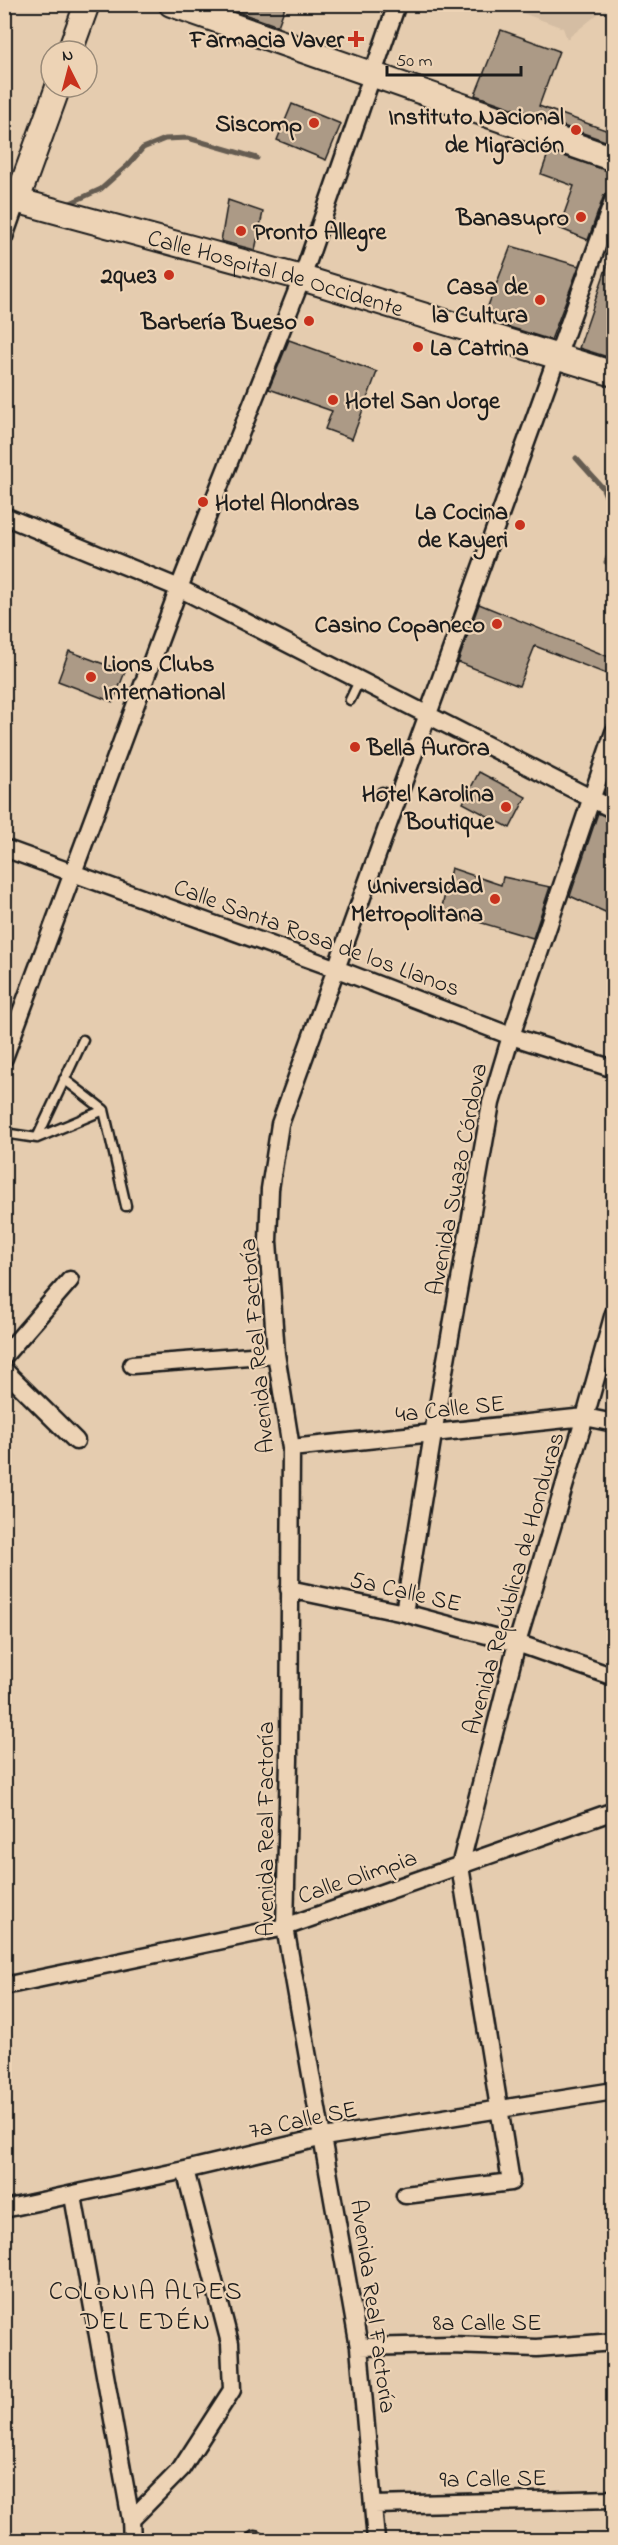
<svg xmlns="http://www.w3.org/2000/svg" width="618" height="2545" viewBox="0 0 618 2545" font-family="'Indie Flower',sans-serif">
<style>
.built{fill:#d4bda3}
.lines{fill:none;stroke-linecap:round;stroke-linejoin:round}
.stream{stroke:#655c51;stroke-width:5}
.building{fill:#ac9a86;stroke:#1c1c1c;stroke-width:1.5}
.lane-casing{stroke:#1c1c1c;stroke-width:13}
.street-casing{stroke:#1c1c1c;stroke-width:21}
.secondary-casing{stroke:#1c1c1c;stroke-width:28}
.lane{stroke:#edd3b5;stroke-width:8}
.street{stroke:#edd3b5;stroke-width:16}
.secondary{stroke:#edd3b5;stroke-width:24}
.poi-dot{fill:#c8321e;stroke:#edd3b5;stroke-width:2}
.labels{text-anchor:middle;stroke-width:4.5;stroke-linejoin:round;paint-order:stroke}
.poi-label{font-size:24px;font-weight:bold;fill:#1c1c1c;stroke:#edd3b5;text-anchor:end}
.street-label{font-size:24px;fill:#1c1c1c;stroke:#edd3b5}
.neighbourhood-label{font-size:26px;letter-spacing:1.5px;fill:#1c1c1c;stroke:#edd3b5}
</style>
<rect width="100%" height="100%" fill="#e5ccaf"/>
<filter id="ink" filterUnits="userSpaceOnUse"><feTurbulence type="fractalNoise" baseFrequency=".0167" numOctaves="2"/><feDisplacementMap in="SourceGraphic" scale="12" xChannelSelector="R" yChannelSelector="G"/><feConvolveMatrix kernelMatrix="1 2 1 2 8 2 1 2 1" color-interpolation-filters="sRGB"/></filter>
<g filter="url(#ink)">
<!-- built -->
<path class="built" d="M501 5H609L567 39 563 28Z"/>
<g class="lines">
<!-- stream -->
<path class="stream" d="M66 205 101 189 128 165 143 148 165 139 188 138 257 158
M576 458 602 487 614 514
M614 544 606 562 614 566"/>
</g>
<!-- building -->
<path class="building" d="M216 4H286L278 26Z
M501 30 559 51 539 106 614 133V144L475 95Z
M292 104 341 124 326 160 277 140Z
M549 151 614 173 612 189 604 195 588 240 559 228 574 186 541 174Z
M228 200 263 212 255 250 221 241Z
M511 246 579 266 551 340 483 319Z
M611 254H614V359L579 348Z
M289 340 377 372 352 439 325 429 332 411 269 389Z
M479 604 614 659V677L535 646 519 686 458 662Z
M69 651 125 672 113 702 58 681Z
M614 766V798L604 793Z
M479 772 526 797 510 828 463 803Z
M598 813 614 820V916L570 896Z
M451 868 501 885 503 877 550 887 533 938 441 911Z"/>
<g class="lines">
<defs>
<path id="lane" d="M350 700 359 681
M382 792 398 799
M64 1079 104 1110
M4 1133 37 1138 104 1110 126 1206
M37 1138 83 1040"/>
<path id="street" d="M4 237 17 200
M4 516 179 588 614 810
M4 848 337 969 511 1036 614 1069
M4 1058 179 588 302 278 397 4
M4 1356 70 1280
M132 1365 276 1354
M4 1370 76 1441
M291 1448 585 1417 614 1423
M289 1589 404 1613 517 1643 614 1677
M404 1613 433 1434 491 1103 511 1036 614 732
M4 1986 285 1927 614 1811
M405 2195 511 2182 460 1866 517 1643 585 1417 614 1313
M73 2196 131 2520 132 2540
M4 2209 185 2170 324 2137 614 2091
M359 2347 450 2345 537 2348 614 2342
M374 2505 614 2499
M131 2520 181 2469 232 2390 230 2343 185 2170
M255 2540H256
M376 2540 359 2347 285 1927 289 1759 291 1448 276 1354 268 1241 270 1189 280 1124 614 199"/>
<g id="secondary">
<path d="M171 4 614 159"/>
<path d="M70 51 87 4"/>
<path id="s1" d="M4 197 302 278 614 374"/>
<path d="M17 200 58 87"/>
</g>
</defs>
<!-- lane casing -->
<use href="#lane" class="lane-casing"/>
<!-- street casing -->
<use href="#street" class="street-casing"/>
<!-- secondary casing -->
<use href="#secondary" class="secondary-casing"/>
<!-- lane -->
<use href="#lane" class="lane"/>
<!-- street -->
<use href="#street" class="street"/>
<!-- secondary -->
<use href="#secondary" class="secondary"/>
</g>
</g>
<!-- markers -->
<g class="poi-dot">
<path d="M353 30h6v6h6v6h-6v6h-6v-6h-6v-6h6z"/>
<circle cx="314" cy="123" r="6"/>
<circle cx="576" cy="130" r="6"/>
<circle cx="581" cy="217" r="6"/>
<circle cx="241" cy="231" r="6"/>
<circle cx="169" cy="275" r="6"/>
<circle cx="540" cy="300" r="6"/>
<circle cx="309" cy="321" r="6"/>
<circle cx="418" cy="347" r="6"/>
<circle cx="333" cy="400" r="6"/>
<circle cx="203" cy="502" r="6"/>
<circle cx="520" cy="525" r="6"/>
<circle cx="497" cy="624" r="6"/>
<circle cx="91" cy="677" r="6"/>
<circle cx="355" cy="747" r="6"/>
<circle cx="506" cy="807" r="6"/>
<circle cx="495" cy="899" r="6"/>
</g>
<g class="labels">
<!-- poi labels -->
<g class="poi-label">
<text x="344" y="47">Farmacia Vaver</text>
<text x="564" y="124">Instituto Nacional<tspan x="564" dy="28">de Migración</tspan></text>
<text x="302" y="131">Siscomp</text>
<text x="569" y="225">Banasupro</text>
<text x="253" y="239" text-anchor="start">Pronto Allegre</text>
<text x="157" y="283">2que3</text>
<text x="528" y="294">Casa de<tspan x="528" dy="28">la Cultura</tspan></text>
<text x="297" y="329">Barbería Bueso</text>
<text x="430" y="355" text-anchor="start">La Catrina</text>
<text x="345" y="408" text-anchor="start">Hotel San Jorge</text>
<text x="215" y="510" text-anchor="start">Hotel Alondras</text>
<text x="508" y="519">La Cocina<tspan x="508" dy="28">de Kayeri</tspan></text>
<text x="485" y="632">Casino Copaneco</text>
<text x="103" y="671" text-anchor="start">Lions Clubs<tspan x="103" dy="28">International</tspan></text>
<text x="367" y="755" text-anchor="start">Bella Aurora</text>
<text x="494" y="801">Hotel Karolina<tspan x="494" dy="28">Boutique</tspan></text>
<text x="483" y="893">Universidad<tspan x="483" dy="28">Metropolitana</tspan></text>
</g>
<!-- street labels -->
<g class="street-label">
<text dy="8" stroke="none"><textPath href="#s1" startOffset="282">Calle Hospital de Occidente</textPath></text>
<text transform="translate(317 937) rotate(20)" y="8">Calle Santa Rosa de los Llanos</text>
<text transform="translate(456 1179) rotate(-79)" y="8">Avenida Suazo Córdova</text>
<text transform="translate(256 1346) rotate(-95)" y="8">Avenida Real Factoría</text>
<text transform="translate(450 1408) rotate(-6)" y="8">4a Calle SE</text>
<text transform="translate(513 1583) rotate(-74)" y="8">Avenida República de Honduras</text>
<text transform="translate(406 1591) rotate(13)" y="8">5a Calle SE</text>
<text transform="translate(265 1829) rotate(-90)" y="8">Avenida Real Factoría</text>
<text transform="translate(357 1876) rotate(-19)" y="8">Calle Olimpia</text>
<text transform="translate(303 2119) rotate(-12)" y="8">7a Calle SE</text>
<text transform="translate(374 2306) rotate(82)" y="8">Avenida Real Factoría</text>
<text x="487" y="2330">8a Calle SE</text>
<text transform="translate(493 2478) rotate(-1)" y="8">9a Calle SE</text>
</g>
<!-- neighbourhood labels -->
<g class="neighbourhood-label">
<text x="146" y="2299">COLONIA ALPES<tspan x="146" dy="30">DEL EDÉN</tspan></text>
</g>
</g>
<!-- margin -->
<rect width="618" height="2545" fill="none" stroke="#edd3b5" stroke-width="24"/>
<rect x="12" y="12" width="594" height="2521" fill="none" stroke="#1c1c1c" stroke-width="2" filter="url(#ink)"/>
<!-- north arrow -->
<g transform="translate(69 69) rotate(354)"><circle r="28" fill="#edd3b5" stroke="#998a78" stroke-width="1.5"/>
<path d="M0-4.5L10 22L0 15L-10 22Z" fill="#c8321e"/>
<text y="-9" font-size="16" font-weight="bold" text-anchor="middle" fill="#1c1c1c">N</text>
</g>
<!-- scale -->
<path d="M387 66v9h134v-9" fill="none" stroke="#1c1c1c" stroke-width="3"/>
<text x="396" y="66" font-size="18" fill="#1c1c1c" stroke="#edd3b5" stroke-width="4.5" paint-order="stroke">50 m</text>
</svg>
